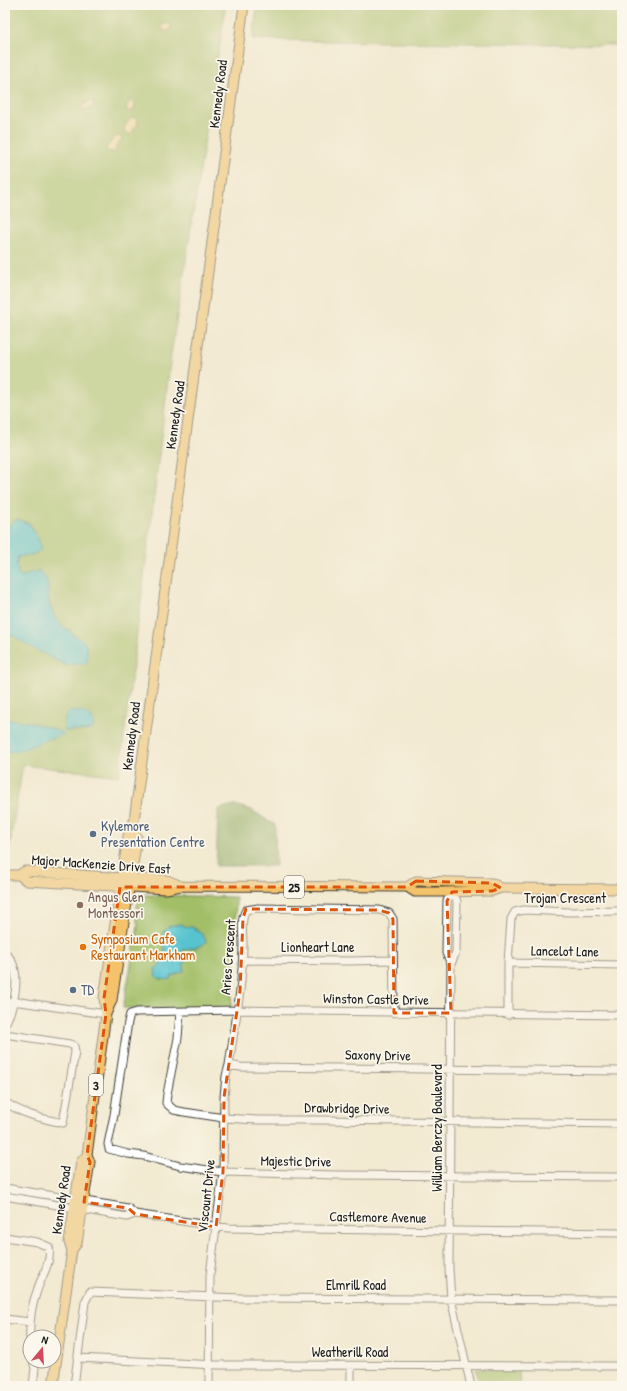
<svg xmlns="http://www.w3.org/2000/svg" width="627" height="1391" viewBox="0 0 627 1391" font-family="'Patrick Hand',sans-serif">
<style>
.green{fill:#a2be66;stroke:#5f6d41}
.forest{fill:#81a55b;stroke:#4e603c}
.sand{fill:#eeda9e;stroke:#857b5d}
.water{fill:#57c3cf;stroke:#3a7076}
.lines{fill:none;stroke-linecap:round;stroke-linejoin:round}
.stream{stroke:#57c3cf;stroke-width:1.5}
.minor-casing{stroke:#3c3b37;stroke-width:9}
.major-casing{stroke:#3c3b37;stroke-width:11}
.minor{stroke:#fff;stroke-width:7}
.major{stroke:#f4c26a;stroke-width:9}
.marked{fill:none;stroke:#de560d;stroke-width:3;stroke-dasharray:8 5;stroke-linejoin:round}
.service-dot{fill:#5c6f8a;stroke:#fbf7ec;stroke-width:1.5}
.education-dot{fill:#8d6e63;stroke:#fbf7ec;stroke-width:1.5}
.food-dot{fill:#e8710a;stroke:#fbf7ec;stroke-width:1.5}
.labels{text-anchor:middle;stroke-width:3.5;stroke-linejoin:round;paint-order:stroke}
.shield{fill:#fbf7ec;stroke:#5f5e5a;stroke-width:1}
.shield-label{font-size:13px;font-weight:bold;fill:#1c1c1c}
.street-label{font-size:14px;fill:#1c1c1c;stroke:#fbf7ec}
.service-label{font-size:14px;fill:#4e5e75;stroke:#fbf7ec;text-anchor:start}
.education-label{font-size:14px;fill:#785e54;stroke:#fbf7ec;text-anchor:start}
.food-label{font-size:14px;fill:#c56008;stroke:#fbf7ec;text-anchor:start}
</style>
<rect width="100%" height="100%" fill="#fbf7ec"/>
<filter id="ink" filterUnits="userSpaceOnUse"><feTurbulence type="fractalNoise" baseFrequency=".025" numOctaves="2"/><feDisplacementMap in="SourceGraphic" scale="8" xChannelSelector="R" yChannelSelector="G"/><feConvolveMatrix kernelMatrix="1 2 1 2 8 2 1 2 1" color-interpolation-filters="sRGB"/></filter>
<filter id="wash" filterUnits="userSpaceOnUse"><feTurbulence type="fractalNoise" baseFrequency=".012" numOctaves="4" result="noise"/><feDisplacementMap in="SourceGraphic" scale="16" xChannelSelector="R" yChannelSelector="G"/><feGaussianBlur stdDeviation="0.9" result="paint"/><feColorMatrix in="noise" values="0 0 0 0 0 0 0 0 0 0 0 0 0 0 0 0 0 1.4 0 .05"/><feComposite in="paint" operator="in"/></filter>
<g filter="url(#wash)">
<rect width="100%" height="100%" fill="#f2ead1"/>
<!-- green -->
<path class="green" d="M5 5H226L171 355 151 522 119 776 23 765 7 861H5Z
M257 5H622V45L314 41 253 39Z
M143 895 236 897 234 972 231 1007 181 1009 123 1008 138 926C136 915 134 904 143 895Z
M478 1369H519L520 1386H480L476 1370Z"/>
<!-- forest -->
<path class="forest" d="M233 805 250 809 275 825 276 866H216L218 811 219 809Z"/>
<!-- sand -->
<path class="sand" d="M168 23 172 26 170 30 168 31 162 30V25Z
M132 100 136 106 133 109 134 111 128 112 126 105Z
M92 101 94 104 92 107 82 110 81 106 88 102Z
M134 117 138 120 137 126 133 129V133L130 134 124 132C123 127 128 122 131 118Z
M119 136 122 138 121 141 118 142 119 145 115 147 117 150 114 152 107 151 106 148 115 137Z"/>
<!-- water -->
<path class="water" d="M18 519 19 520 30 524C33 533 51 551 31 555 26 556 22 556 18 557L16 567 18 569V575L25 576 29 573 38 571H40L47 581 49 603 54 616 63 627 70 630 71 633 84 641 87 649 88 660 84 664 65 665 29 646 5 631V561C8 556 6 551 5 546 4 536 8 522 18 519Z
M71 711C82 712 96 713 93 728 86 733 74 730 65 731 63 723 64 715 71 711Z
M5 719C20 720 50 725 63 734 56 738 51 738 45 740 31 745 20 754 5 751Z
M181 924C186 928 190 926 194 928 199 930 204 936 206 941 202 949 189 947 181 951V953L186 960 184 963V971L172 976 171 979C165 980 159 980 155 975L156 974 155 968 159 967 165 953 163 932 169 926Z"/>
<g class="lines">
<!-- stream -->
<path class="stream" d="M63 734 65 731"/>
</g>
</g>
<g filter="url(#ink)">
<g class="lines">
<defs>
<path id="minor" d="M5 953C7 955 10 957 11 960 21 976 14 1008 5 1024
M243 960 348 961 393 960
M508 963 622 965
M451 964 446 953 447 901 452 892 457 901 456 952 451 964 449 1269 451 1299 471 1386
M5 1002 13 1001 106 1014
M180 1012 178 1038 167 1094 166 1103 174 1110 184 1112 224 1118 258 1120H322L622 1124
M508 1015V963L511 919 515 912 524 910 569 912 622 911
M622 1015 237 1010 137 1012 130 1014 128 1022 114 1115 108 1144 109 1149 128 1154 144 1156 180 1166 223 1172 336 1175 622 1177
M5 1034 70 1044 74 1046 75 1052 63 1123C41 1118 24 1115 5 1102
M229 1065 240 1067 622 1071
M5 1188 128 1208 135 1214 228 1228 622 1233
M5 1196 127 1217 135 1214
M5 1237 37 1242 49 1247C52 1262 41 1277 37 1291 31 1307 29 1324 30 1341
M5 1319 30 1322
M78 1358 216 1365 622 1366
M33 1386 35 1368 33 1361
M74 1386 85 1302 90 1292 240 1298 622 1300
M209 1386 210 1275 223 1172 224 1097 226 1076 229 1065C235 1024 243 984 243 943 243 933 240 919 246 910L258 908 379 910 389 913 393 919 394 1013
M351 1386V1366"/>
<path id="major" d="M5 875H19L27 881 166 889 181 886 407 887 415 892H441L492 891 501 888 622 889
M19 875 25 871 122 878 167 880 181 886
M407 887 416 881 492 883 501 888
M106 1014 104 998 128 836 133 828 244 5
M72 1250 69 1242 81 1162 87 1155 106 1014 112 1000 137 838 133 828
M53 1386 72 1250 77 1243 90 1162 87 1155"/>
</defs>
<!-- minor casing -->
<use href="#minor" class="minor-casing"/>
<!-- major casing -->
<use href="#major" class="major-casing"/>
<!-- minor -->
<use href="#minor" class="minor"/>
<!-- major -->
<use href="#major" class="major"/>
</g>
</g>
<!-- marked area -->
<path d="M0 0H627V1391H0ZM416 881 492 883 501 888 492 891 452 892 447 901 451 1013H394L393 919 389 913 379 910 246 909 243 918 240 991 224 1097 223 1172 216 1227 135 1214 128 1208 84 1202 90 1162 87 1155 106 1014 104 998 120 887H407Z" fill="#f2ead1" fill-opacity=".55" fill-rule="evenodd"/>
<path class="marked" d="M416 881 492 883 501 888 492 891 452 892 447 901 451 1013H394L393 919 389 913 379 910 246 909 243 918 240 991 224 1097 223 1172 216 1227 135 1214 128 1208 84 1202 90 1162 87 1155 106 1014 104 998 120 887H407Z"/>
<!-- markers -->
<g class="service-dot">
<circle cx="93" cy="834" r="4"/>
<circle cx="73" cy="990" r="4"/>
</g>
<circle class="education-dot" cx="80" cy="905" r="4"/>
<circle class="food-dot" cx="83" cy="947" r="4"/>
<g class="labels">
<!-- shield labels -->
<g class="shield">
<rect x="284" y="876" width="20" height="22" rx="3"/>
<rect x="89" y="1074" width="14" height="22" rx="3"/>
</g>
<g class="shield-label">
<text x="294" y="892">25</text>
<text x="96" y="1090">3</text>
</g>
<!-- street labels -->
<g class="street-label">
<text transform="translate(218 94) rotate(-83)" y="5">Kennedy Road</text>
<text transform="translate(175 415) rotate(-82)" y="5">Kennedy Road</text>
<text transform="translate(131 736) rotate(-83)" y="5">Kennedy Road</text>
<text transform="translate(101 864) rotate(4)" y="5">Major MacKenzie Drive East</text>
<text x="565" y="903">Trojan Crescent</text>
<text x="318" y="952">Lionheart Lane</text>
<text transform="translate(565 951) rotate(1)" y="5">Lancelot Lane</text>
<text transform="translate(228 957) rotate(-86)" y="5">Aries Crescent</text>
<text transform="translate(376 999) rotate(1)" y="5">Winston Castle Drive</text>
<text transform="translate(378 1055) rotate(1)" y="5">Saxony Drive</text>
<text transform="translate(347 1108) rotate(1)" y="5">Drawbridge Drive</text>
<text transform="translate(437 1128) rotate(-90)" y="5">William Berczy Boulevard</text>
<text transform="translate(296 1161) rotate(1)" y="5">Majestic Drive</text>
<text transform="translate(206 1196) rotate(-84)" y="5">Viscount Drive</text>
<text transform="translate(61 1200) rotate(-82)" y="5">Kennedy Road</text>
<text transform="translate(378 1217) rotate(1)" y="5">Castlemore Avenue</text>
<text x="356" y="1290">Elmrill Road</text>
<text x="350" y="1357">Weatherill Road</text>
</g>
<!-- service labels -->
<g class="service-label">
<text x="101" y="831">Kylemore<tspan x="101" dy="16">Presentation Centre</tspan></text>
<text x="81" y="995">TD</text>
</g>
<!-- education labels -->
<g class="education-label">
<text x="88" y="902">Angus Glen<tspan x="88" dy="16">Montessori</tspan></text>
</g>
<!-- food labels -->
<g class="food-label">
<text x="91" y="944">Symposium Cafe<tspan x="91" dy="16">Restaurant Markham</tspan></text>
</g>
</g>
<!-- margin -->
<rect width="627" height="1391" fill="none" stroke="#fbf7ec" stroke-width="20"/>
<!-- north arrow -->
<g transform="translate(42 1349) rotate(18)"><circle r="19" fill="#fbf7ec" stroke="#a29f99"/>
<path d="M0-3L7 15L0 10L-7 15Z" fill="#d1495b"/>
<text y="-6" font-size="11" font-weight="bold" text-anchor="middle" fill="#1c1c1c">N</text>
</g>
</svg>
